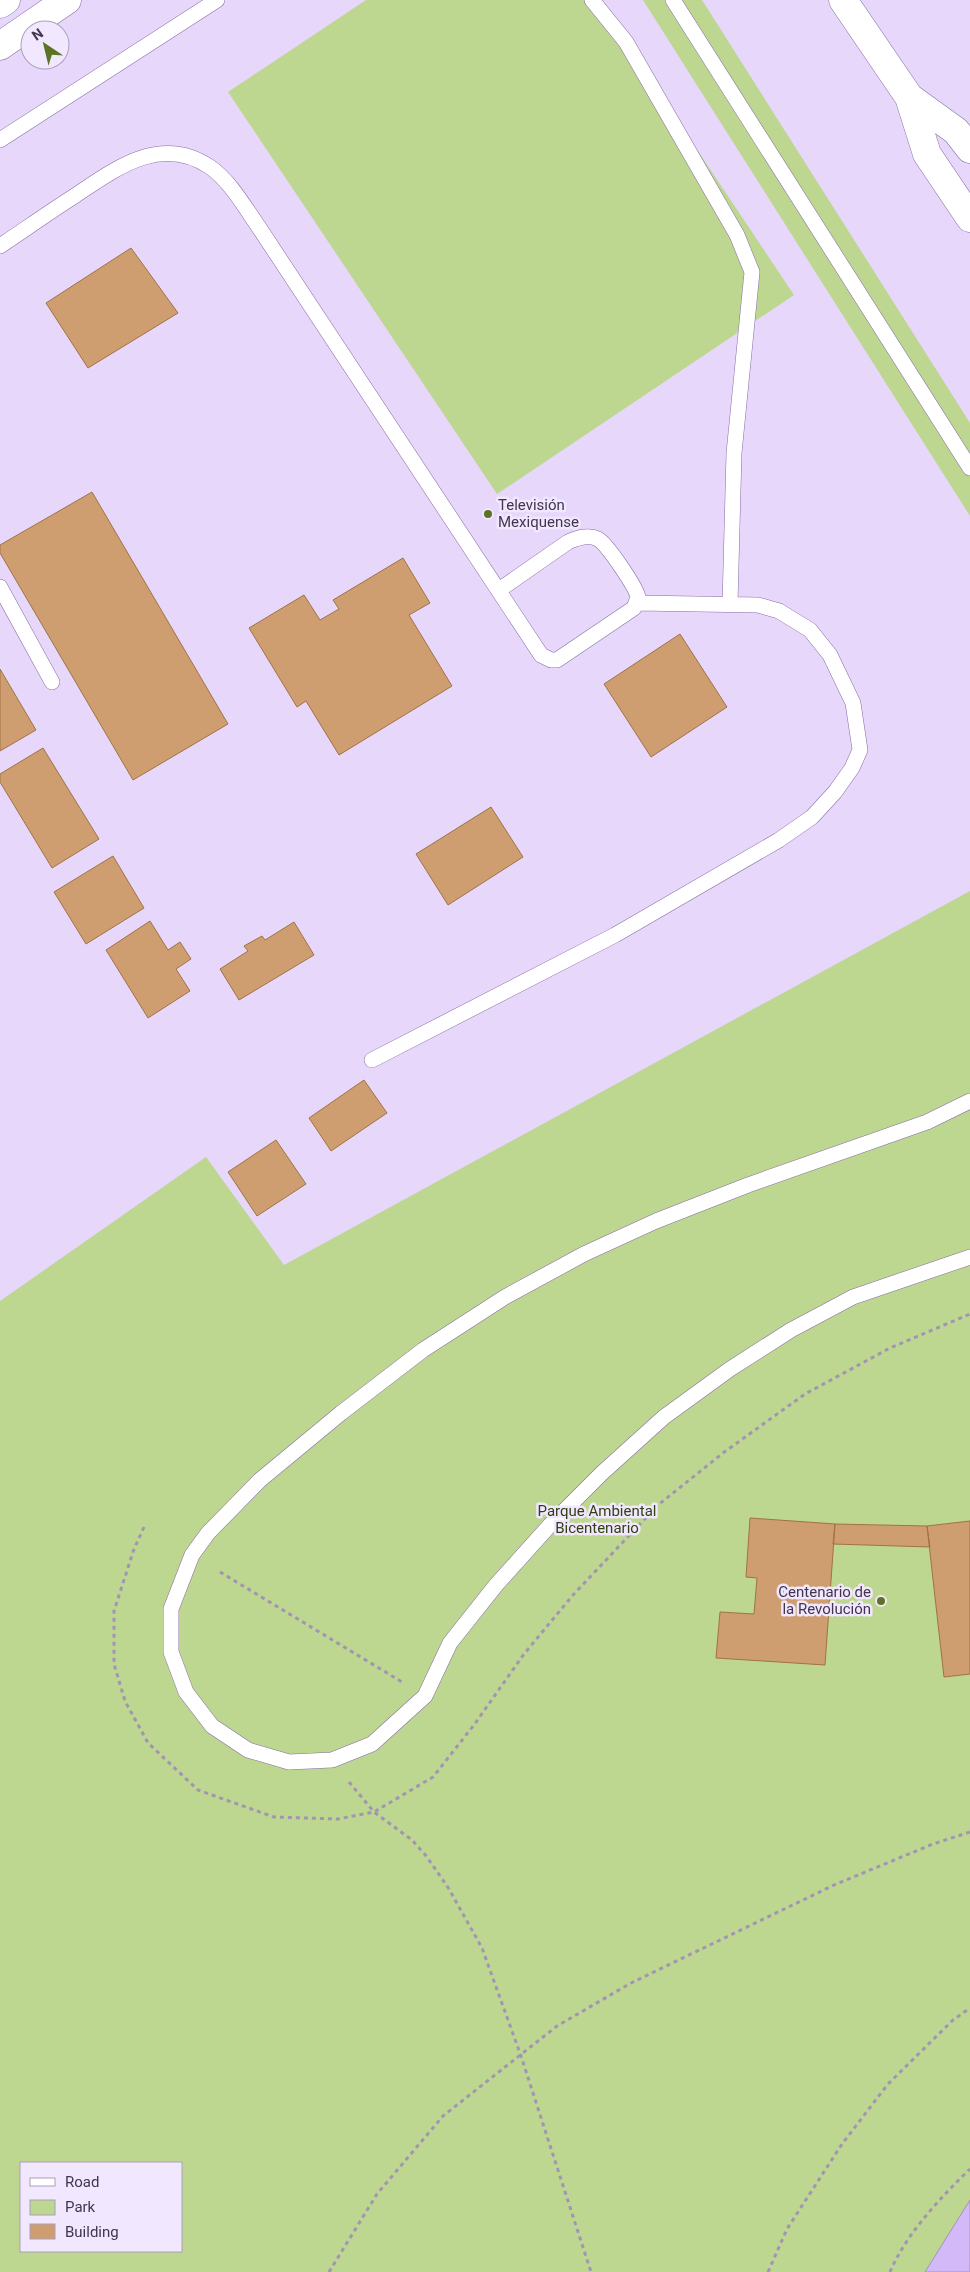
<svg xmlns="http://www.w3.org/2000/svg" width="970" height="2272" viewBox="0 0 970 2272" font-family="Roboto,sans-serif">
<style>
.green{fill:#bdd690;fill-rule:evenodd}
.water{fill:#d3b9f7;stroke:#a792c4}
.building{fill:#cf9e70;stroke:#a17245}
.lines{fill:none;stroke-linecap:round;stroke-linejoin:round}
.service-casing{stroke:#866ea4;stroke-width:16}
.minor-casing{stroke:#866ea4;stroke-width:29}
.secondary-casing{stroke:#866ea4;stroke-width:29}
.path{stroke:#a295b4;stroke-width:3;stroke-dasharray:4 4;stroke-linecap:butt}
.service{stroke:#fff;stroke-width:15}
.minor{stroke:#fff;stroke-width:28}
.secondary{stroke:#fff;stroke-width:28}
.poi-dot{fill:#5c7324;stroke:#f1e7ff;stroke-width:2}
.labels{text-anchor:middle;stroke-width:5;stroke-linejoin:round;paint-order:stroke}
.poi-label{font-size:15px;fill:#41364e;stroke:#f1e7ff;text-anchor:start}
.park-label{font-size:15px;fill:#334112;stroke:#f1e7ff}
</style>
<rect width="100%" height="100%" fill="#e6d7fb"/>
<!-- green -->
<path class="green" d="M366 0H597L794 295 497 494 228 92Z
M643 0H702L970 423V516Z
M970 891V2272H0V1301L206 1157 284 1265ZM21 2163H181V2251H21Z"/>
<!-- water -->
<path class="water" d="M970 2200V2272H925Z"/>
<!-- building -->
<path class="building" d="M131 248 178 313 88 368 46 303Z
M92 492 228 724 133 780 0 553V545Z
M403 558 430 603 409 615 452 686 339 755 306 701 297 707 249 628 304 595 320 620 339 609 333 600Z
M680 634 727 707 651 757 604 684Z
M0 669 36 730 0 751Z
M43 748 99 839 52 868 0 782V774Z
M491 807 523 857 448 905 416 854Z
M113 856 144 908 86 944 54 892Z
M150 921 168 950 180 942 191 959 176 969 190 991 148 1018 106 950Z
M294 922 314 955 239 1000 220 969 248 951 244 946 262 936 265 940Z
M364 1080 387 1113 331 1151 309 1118Z
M276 1140 306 1184 257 1216 228 1172Z
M750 1518 835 1524 825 1665 716 1658 720 1612 754 1614 757 1578 746 1577Z
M970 1521V1674L944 1677 927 1526Z
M835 1524 927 1526 930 1547 833 1544Z"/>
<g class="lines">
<defs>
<path id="service" d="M592 0 626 42 737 235 752 272 734 453 730 604
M673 0 970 468
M0 140 217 0
M0 246C24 230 48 213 73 197 114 170 160 133 210 167 230 181 244 206 258 226L541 655 551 660H557L634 608 638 597C636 587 607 544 598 539 588 534 577 538 568 542L499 590
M0 587 52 682
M372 1060 615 935 779 840 812 817 835 792 852 768 860 750 853 703 830 655 810 630 779 611 758 605 637 603
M970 1101 927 1122 748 1185 656 1221 584 1254 505 1297 423 1350 341 1413 260 1480 208 1533 192 1555 171 1609V1652L186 1692 212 1726 248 1750 289 1762 332 1760 372 1744 425 1696 450 1643 496 1585 550 1525 602 1473 664 1417 730 1369 791 1330 853 1297 970 1257"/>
<path id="minor" d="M843 0 909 97 927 154 970 218
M909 97 956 131 970 149"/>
<path id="secondary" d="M0 4 6 0
M0 46 67 0"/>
</defs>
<!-- service casing -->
<use href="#service" class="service-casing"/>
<!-- minor casing -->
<use href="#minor" class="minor-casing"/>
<!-- secondary casing -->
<use href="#secondary" class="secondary-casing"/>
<!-- path -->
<path class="path" d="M144 1527 134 1549 114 1611V1664L125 1701 148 1743 198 1790 274 1817 338 1819 374 1812 433 1777 474 1725 524 1654 573 1595 658 1505 723 1453 805 1394 890 1348 970 1314
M220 1572 402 1682
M349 1782 374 1812 412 1840 427 1857 449 1889 482 1948 521 2056 591 2272
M329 2272 377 2194 443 2116 557 2026 631 1983 834 1885 933 1844 970 1832
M768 2272 787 2229 842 2144 888 2084 953 2020 970 2008
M890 2272C906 2234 941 2197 970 2169"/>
<!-- service -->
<use href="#service" class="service"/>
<!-- minor -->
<use href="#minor" class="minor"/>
<!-- secondary -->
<use href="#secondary" class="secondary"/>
</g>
<!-- markers -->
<g class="poi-dot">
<circle cx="488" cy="514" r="5"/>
<circle cx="881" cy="1601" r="5"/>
</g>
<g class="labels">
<!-- poi labels -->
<g class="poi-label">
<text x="498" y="510">Televisión<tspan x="498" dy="17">Mexiquense</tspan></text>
<text x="871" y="1597" text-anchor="end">Centenario de<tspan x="871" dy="17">la Revolución</tspan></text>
</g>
<!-- park labels -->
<g class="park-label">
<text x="597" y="1516">Parque Ambiental<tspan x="597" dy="17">Bicentenario</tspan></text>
</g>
</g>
<!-- legend -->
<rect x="20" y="2162" width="162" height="90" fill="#f1e7ff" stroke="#aba0b8"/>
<rect x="30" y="2178" width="25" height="8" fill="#ffffff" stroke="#aba0b8"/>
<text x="65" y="2187" font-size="15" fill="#41364e">Road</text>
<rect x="30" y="2200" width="25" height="15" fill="#bdd690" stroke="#aba0b8"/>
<text x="65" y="2212" font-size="15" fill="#41364e">Park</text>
<rect x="30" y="2224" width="25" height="15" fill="#cf9e70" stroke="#aba0b8"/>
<text x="65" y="2237" font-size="15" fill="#41364e">Building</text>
<!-- north arrow -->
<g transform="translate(45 45) rotate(325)"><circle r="24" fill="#f1e7ff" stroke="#aba0b8"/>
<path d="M0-4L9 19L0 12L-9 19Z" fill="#5c7324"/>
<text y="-8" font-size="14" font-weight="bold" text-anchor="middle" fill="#41364e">N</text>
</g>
</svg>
